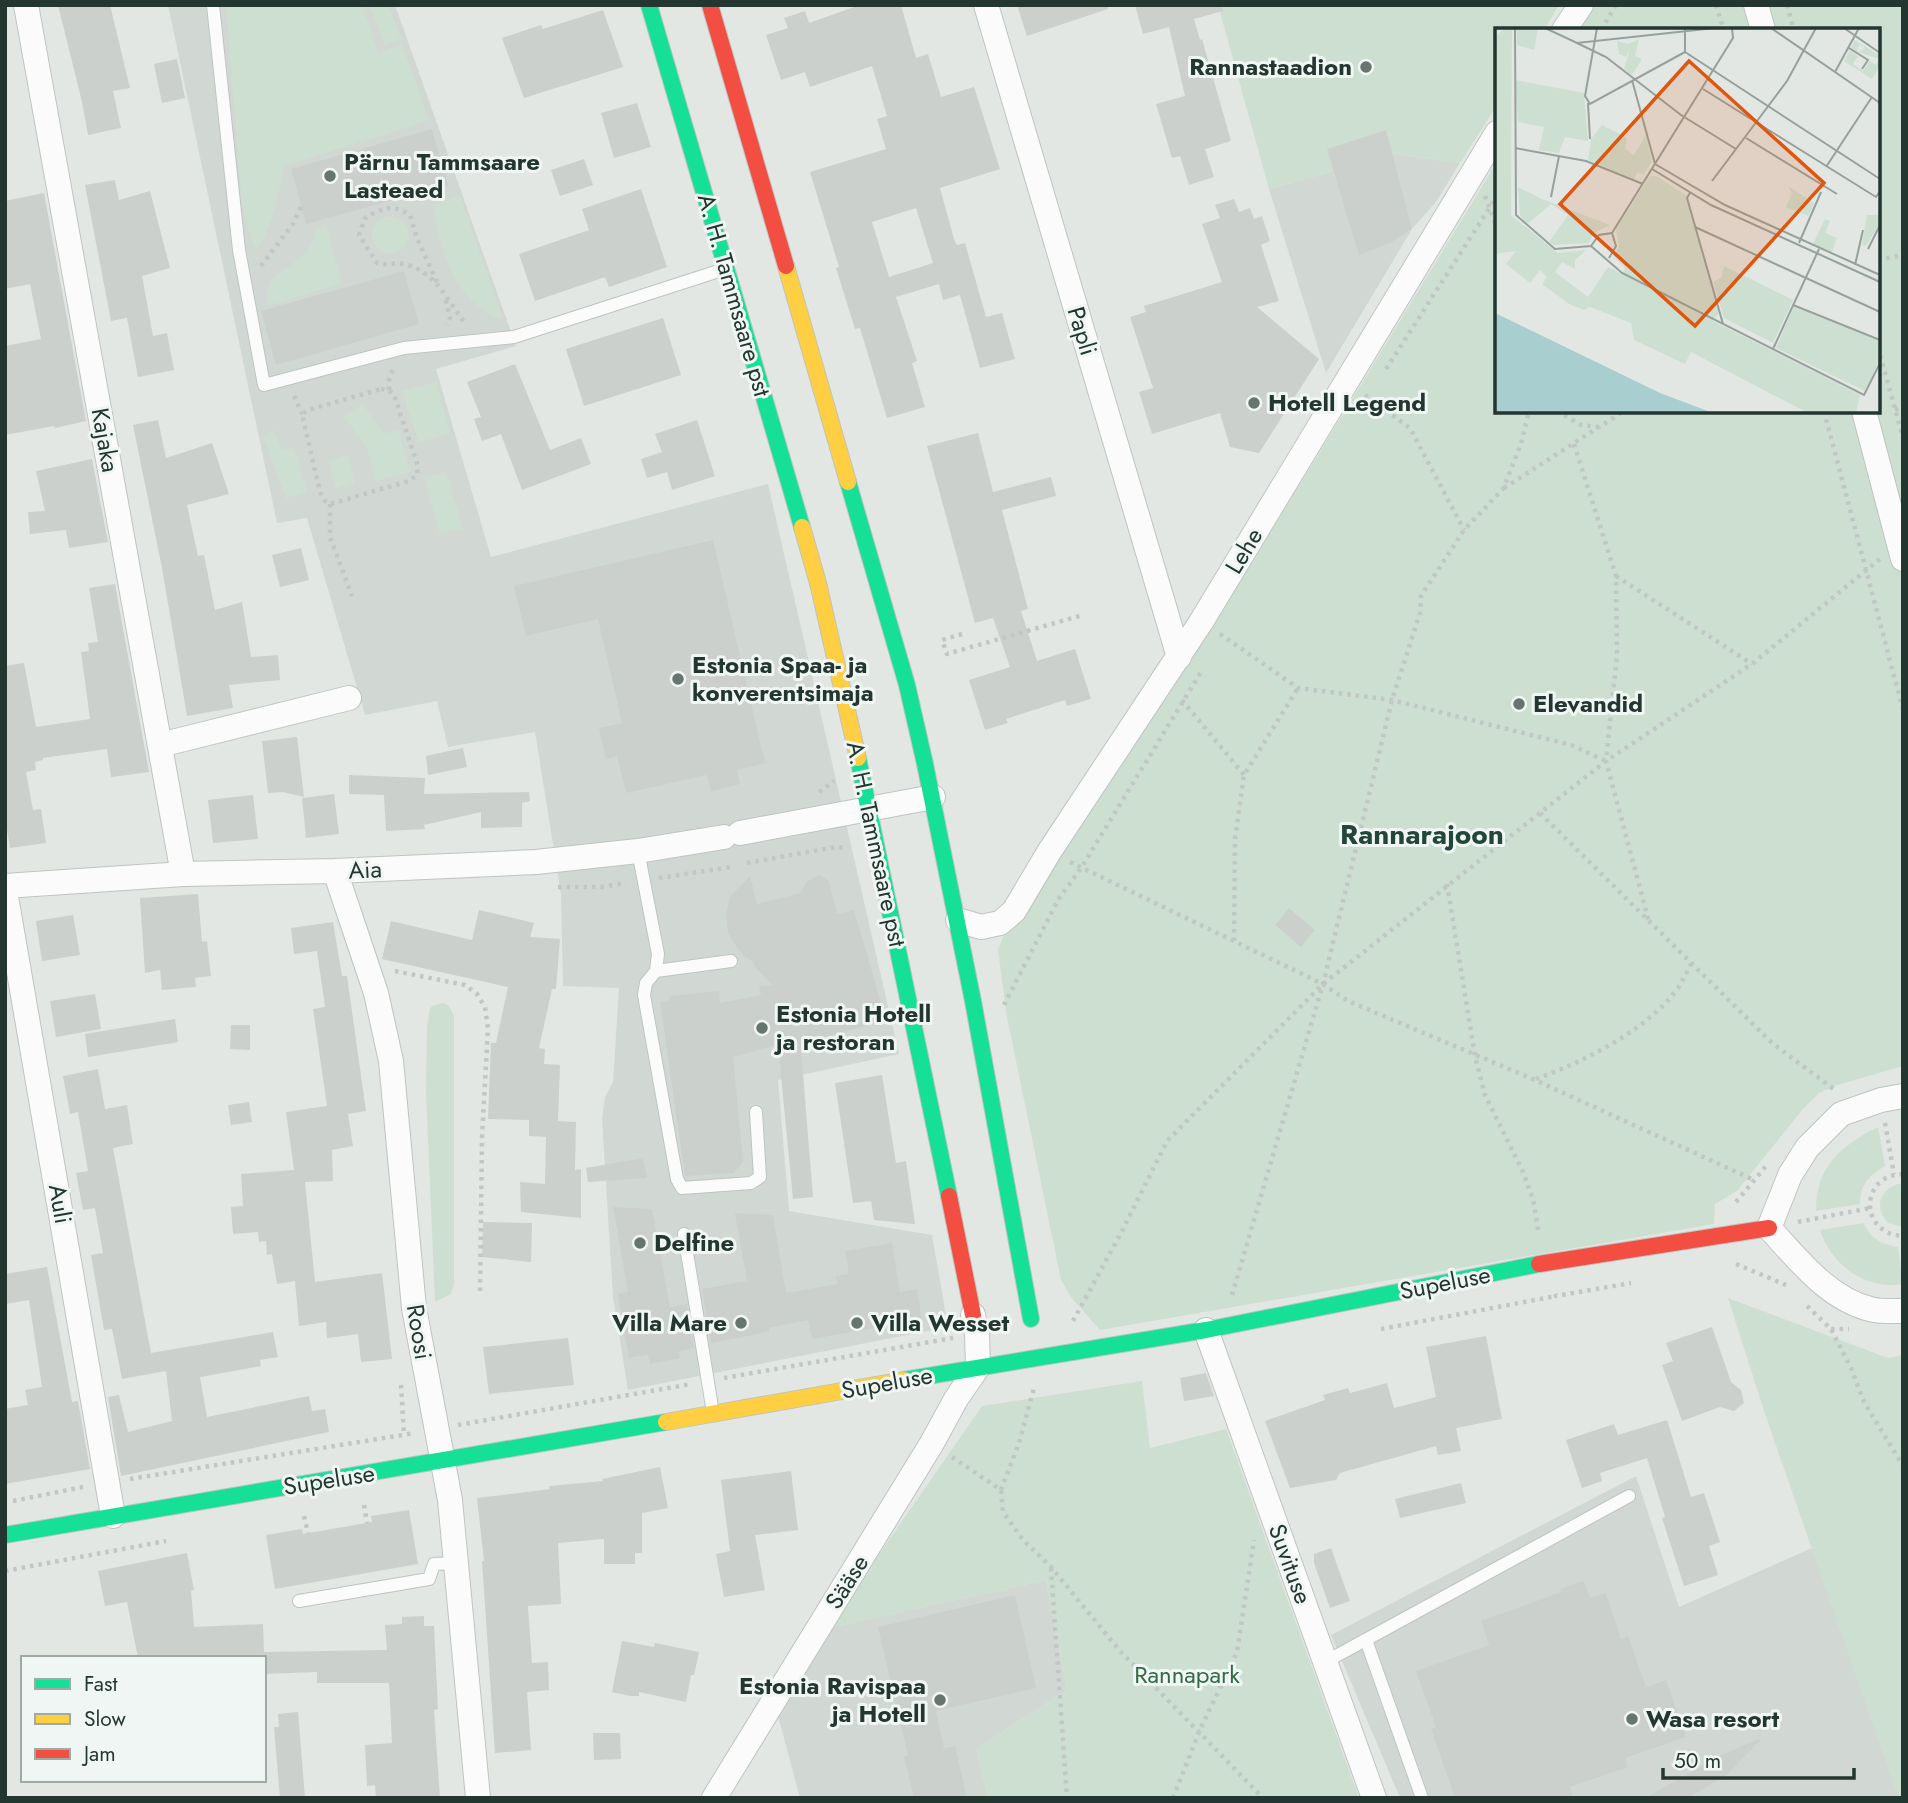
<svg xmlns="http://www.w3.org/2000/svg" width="1908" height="1803" viewBox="0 0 1908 1803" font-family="Jost,sans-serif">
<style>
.built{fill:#d1d8d4}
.green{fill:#cddfd1}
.building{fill:#cbd0cd;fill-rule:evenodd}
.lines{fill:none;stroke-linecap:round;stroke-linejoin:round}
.lane-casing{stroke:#bfc4c1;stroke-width:14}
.street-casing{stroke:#bfc4c1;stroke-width:26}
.fast-casing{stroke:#bfc4c1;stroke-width:18}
.slow-casing{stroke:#bfc4c1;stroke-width:18}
.jam-casing{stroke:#bfc4c1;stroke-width:18}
.path{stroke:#c0c7c4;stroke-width:4.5;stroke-dasharray:3.5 5;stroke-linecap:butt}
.lane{stroke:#fbfbfb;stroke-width:12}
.street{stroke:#fbfbfb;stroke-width:24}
.fast{stroke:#16e098;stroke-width:16}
.slow{stroke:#ffcf43;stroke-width:16}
.jam{stroke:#f24e42;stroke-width:16}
.poi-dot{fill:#66756f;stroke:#f0f6f3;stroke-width:2.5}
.labels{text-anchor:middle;stroke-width:6;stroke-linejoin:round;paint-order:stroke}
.poi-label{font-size:24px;font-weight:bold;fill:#233730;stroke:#f0f6f3;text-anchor:start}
.street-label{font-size:24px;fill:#233730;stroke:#f0f6f3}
.park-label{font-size:24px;fill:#336943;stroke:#f0f6f3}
.quarter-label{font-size:28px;font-weight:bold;fill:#22473a;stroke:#f0f6f3}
.inset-road{fill:none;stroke:#96a19c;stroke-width:2}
.view{fill:#de570e;fill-opacity:0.15;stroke:#de570e;stroke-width:3.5}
.inset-edge{fill:none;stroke:#233730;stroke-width:3.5}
</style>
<rect width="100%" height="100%" fill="#e2e7e4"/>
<!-- built -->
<path class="built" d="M168 5H395L516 346 436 369 491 557 768 484 899 1054 778 1080 789 1211 932 1235 948 1327 628 1390 613 1297 602 1119 605 1097 613 1082 619 988 563 986 561 894 535 732 448 747 437 701 365 715 307 518 277 523Z
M1386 130 1393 154 1460 163 1436 202 1412 229 1326 373 1269 189 1334 171 1327 149Z
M1636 1476 1679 1607 1812 1548 1900 1798H1400L1331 1635Z
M1046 1580 1067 1690 976 1749 989 1798H800L777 1712 828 1628Z"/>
<!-- green -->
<path class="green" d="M226 5H362L378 53 402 45 429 120 285 166C279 187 272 233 256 248 247 236 247 219 242 205Z
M369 5H388L401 39 385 45Z
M1218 5H1559L1544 30H1497V105L1460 163 1393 154 1386 131 1327 149 1334 171 1269 189Z
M1593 5H1903V1066L1834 1086 1819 1093 1803 1109 1737 1191 1715 1204 1714 1224 1100 1330 1071 1297 1061 1280 1007 1017 998 950 1004 934 1217 617 1315 460 1497 162V411H1878V30H1577Z
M460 196 503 319C494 318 486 313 479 307 446 279 442 246 432 205Z
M372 235a18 18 0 1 1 36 0a18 18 0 1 1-36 0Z
M326 226 342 283 267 306C264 270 284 274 304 255 311 249 314 237 316 229Z
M436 382 450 433 419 442 402 391Z
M363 405 384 434 398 430 410 472 376 481 367 448 344 416Z
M273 430 282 450 294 448 307 492 286 498 263 436Z
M348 455 355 483 336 488 328 461Z
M446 472 463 529 440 533 424 478Z
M444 1003 449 1006 454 1016V1284L451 1294 435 1302 426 1092 427 1027 430 1008 434 1005Z
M1878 1127 1885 1166C1869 1176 1860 1184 1860 1204L1816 1211C1816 1167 1840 1146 1878 1127Z
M1898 1184H1903L1902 1227 1888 1223C1874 1208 1879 1190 1898 1184Z
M1864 1223C1869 1238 1883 1245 1898 1247L1903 1284C1865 1290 1832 1266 1820 1230Z
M1728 1298 1888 1358 1903 1355V1798H1900L1894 1785 1764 1411Z
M1142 1381 1150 1448 1226 1429 1359 1798H989L976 1749 1067 1690 1046 1580 828 1628 982 1406Z"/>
<!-- building -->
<path class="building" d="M58 5H110L130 88 113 91 121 128 88 135 82 102Z
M860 5H901L916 58 928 54 941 97 974 87 1000 169 940 188 954 239 957 245 965 243 986 317 1002 313 1015 359 980 368 960 295 943 300 939 284 896 297 917 361 912 363 925 407 887 418 860 328 855 329 836 268 839 267 810 172 886 149 877 119 887 116 872 66 810 87 805 72 781 80 766 35 788 28 784 18 805 11 809 23ZM916 208 933 263 889 277 872 222Z
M1017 5H1108V9L1027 36Z
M1135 5H1222L1223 11 1194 19 1200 40 1202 39 1231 141 1205 149 1214 177 1189 185 1180 156 1172 158 1156 104 1185 96 1169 27 1143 34Z
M603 10 623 67 524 98 502 38 541 25 543 29Z
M177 59 185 98 162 103 154 64Z
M637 103 651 147 614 158 601 113Z
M432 129 448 185 306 224 291 169Z
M1386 130 1412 229 1392 242 1359 255 1327 149Z
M584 159 593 185 560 196 551 170Z
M115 180 119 200 150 191 170 268 142 276 153 336 167 333 174 370 138 377 127 318 111 321 85 185Z
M641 189 667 267 609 287 605 277 535 301 519 254 589 230 582 209Z
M44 193 86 421 55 428 54 426 5 435V346L41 339 30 284 5 289V201Z
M1234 199 1239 212 1250 208 1254 219 1262 216 1270 241 1261 245 1279 301 1257 307 1319 359 1259 453 1230 447 1220 413 1152 434 1139 392 1153 388 1130 317 1146 312 1144 306 1222 282 1202 224 1220 218 1215 205Z
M404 271 419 324 276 365 261 311Z
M663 318 681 375 584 406 566 349Z
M515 364 550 450 581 438 591 464 522 490 501 434 482 441 474 419 481 417 467 382Z
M158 420 166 458 212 443 229 494 187 505 198 556 204 555 215 610 242 602 251 657 278 655 280 680 229 685 233 708 187 716 162 568 133 425Z
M697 420 715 476 672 490 667 472 647 478 641 459 662 452 655 434Z
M978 433 993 492 1051 477 1056 496 1002 510 1028 609 1021 611 1037 661 1075 649 1091 699 1067 706 1065 700 1006 719 1008 723 985 730 969 680 1010 667 993 618 975 623 927 446Z
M92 459 108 542 69 548 66 530 30 534 28 512 45 511 36 471Z
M713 540 765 763 737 770 740 784 713 791H711L707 775 626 793 617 756 606 759 599 728 622 723 598 619 526 636 514 586Z
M301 548 309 580 280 587 272 555Z
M115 584 149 772 111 777 107 749 43 758V760L35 762 36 770 26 772 33 810 41 809 46 843 10 848 5 817V666L24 663 36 727 90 719 81 652 89 651 88 643 98 642 89 588Z
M297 737 304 797 283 792 268 793 262 741Z
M463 748 467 767 428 775 426 756Z
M349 775 425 778 424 794 529 792 530 801 522 803V827L481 828V812L424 825 425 829 386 831 384 795 349 794Z
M334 794 339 834 306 838 302 798Z
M253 795 258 839 213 843 208 800Z
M819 875 829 881 837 914 854 910 886 1020 832 1035 833 1041 801 1049 813 1197 793 1199 778 1045 733 1057 743 1160 740 1166 733 1173 685 1176 660 1002 668 1001 671 996 719 991 720 1003 761 995 759 986 772 985 755 967 753 961 746 958 738 949 728 933 726 915 730 896 750 876 757 904 801 893 806 882Z
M198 894 202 942 207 941 211 976 195 978 196 987 162 990 160 970 145 973 140 898Z
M1289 908 1315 930 1301 947 1275 925Z
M479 910 534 923 530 937 560 939 556 989H552L539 1048 545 1049 544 1064 560 1065 558 1121 576 1122 575 1170 581 1169V1218L521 1212 520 1182 545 1184 546 1137 529 1136V1120L488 1119 491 1043H496L508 987 382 959 391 921 472 940Z
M73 915 80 955 42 961 36 921Z
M333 922 342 976H347L366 1111 348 1114 353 1146 332 1150 333 1181 305 1182 315 1282 382 1273 392 1359 361 1362 358 1334 327 1338 326 1322 299 1326 295 1281 277 1284 272 1254 267 1255 266 1241 259 1242 258 1232 233 1234 231 1207 243 1206 241 1174 294 1170 286 1112 327 1106 313 1009 325 1007 317 951 294 954 291 928Z
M95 994 101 1029 56 1037 50 1001Z
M175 1019 178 1042 88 1057 85 1034Z
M231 1025H250V1050L230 1049Z
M98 1069 105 1109 127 1105 133 1144 113 1148 151 1353 273 1332 278 1357 260 1360 261 1366 200 1377 207 1417 309 1396 312 1411 325 1409 329 1432 121 1476 108 1397 119 1395 128 1432 172 1421 166 1371 122 1379 112 1329 104 1330 91 1255 103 1253 95 1208 83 1210 76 1173 88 1171 78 1112 70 1114 63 1076Z
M882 1075 896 1163 906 1161 915 1224 874 1220 871 1201 853 1203 835 1083Z
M249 1102 252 1122 231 1125 228 1105Z
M643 1158 647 1178 588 1182 586 1168Z
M613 1207 652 1209 670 1307 687 1304 694 1348 679 1351 680 1358 650 1364 648 1355 629 1358 618 1294 628 1292Z
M735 1213 773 1215 786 1293 837 1284 836 1276 849 1274 845 1251 892 1243 900 1292 917 1289 922 1320 812 1339 808 1320 769 1328V1331L753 1335 711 1343 702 1289 747 1281Z
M483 1222 532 1223 531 1262 482 1257Z
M47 1267 72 1402 78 1401 90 1469 5 1484V1409L28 1405 25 1390 42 1387 29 1300 5 1304V1274Z
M1712 1327 1731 1382 1741 1390 1744 1403 1734 1411 1720 1407 1682 1421 1662 1365 1673 1361 1666 1343Z
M1486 1336 1502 1419 1456 1428 1461 1451 1438 1455 1436 1446 1340 1473 1336 1480 1290 1488 1265 1421 1325 1400 1323 1395 1348 1388 1350 1393 1387 1383 1394 1408 1436 1397 1426 1347Z
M568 1338 574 1385 489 1394 483 1347Z
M1206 1373 1214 1396 1184 1401 1180 1378Z
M1667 1420 1691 1497 1704 1493 1720 1542 1709 1546 1718 1575 1684 1586 1662 1518 1665 1517 1647 1458 1600 1473 1602 1481 1582 1488 1566 1440 1614 1424 1618 1435Z
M660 1467 668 1508 642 1513V1553H635V1564H604V1539L558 1543 561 1604 528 1606 532 1663 548 1662 549 1690 527 1692 531 1750 495 1753 482 1561H484L477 1498 550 1489 549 1486 603 1481 602 1479Z
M791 1471 798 1530 755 1535 765 1590 724 1597 716 1554 730 1551 721 1480Z
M1461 1483 1466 1503 1400 1518 1395 1499Z
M409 1510 418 1564 275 1589 266 1535 302 1529 303 1534 372 1522 371 1516Z
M1331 1548 1350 1601 1330 1608 1314 1563V1554Z
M187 1553 194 1590 191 1591 194 1627 263 1624 264 1652 387 1650 385 1625 402 1624V1617L424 1616V1626H434L438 1709 434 1710 440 1798H376L375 1785 367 1786 365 1745 392 1743 389 1683H317V1672L264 1674V1658H138L127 1602 105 1606 98 1571Z
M1584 1581 1590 1598 1606 1593 1621 1639 1628 1636 1646 1687 1666 1680 1686 1737 1625 1758 1628 1767 1570 1787 1573 1798H1455L1431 1729 1436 1727 1416 1671 1489 1645 1481 1621 1561 1592 1560 1589Z
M1015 1595 1036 1688 936 1711 944 1748 955 1746 967 1798H914L904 1756H908L878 1627Z
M622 1641 654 1647 655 1643 699 1652 694 1675H691L686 1702 639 1692V1696H630L612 1692Z
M298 1712 305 1798H280L274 1727H279L278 1714Z
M593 1733H620L621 1759 594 1760Z
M1762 1738 1729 1773 1688 1798H1645L1719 1756Z"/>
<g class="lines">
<defs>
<path id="lane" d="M213 5 239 250 264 385 404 348 514 337 725 269
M638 851 658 954 656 971 646 983 644 995 677 1179 682 1188 751 1183 760 1177 756 1112
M656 971 731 961
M684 1234 713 1413
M299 1601 429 1579 434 1564 456 1563
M1366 1640 1422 1798
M1325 1662 1629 1496"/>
<path id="street" d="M26 5 183 874
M986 5 1179 657
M1756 5 1763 30
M1564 30 1581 5
M1864 411 1903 559
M160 745 349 698
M740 833 933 797
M335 871 376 993 391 1061 414 1308 450 1500 478 1798
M5 886 183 874 335 871 536 862 638 851 724 837
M5 891 113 1516
M958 920 981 927 1000 923 1014 911 1049 852 1201 622 1497 133
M1903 1096 1881 1100 1841 1114 1807 1148 1790 1175 1769 1228C1797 1258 1828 1299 1870 1309 1880 1312 1892 1311 1903 1311
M1206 1330 1374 1798
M714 1798 932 1443 956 1399 978 1367 977 1334 973 1315"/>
<path id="fast" d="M649 5 802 527
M848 482 907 685 925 764 973 1001 1031 1319
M858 758 949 1196
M904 1380 1206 1330 1539 1264
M5 1535 666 1422"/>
<path id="slow" d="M786 266 848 482
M802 527 818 583 858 758
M666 1422 904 1380"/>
<path id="jam" d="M710 5 786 266
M949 1196 973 1315
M1539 1264 1769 1228"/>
</defs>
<!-- lane casing -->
<use href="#lane" class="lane-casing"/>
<!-- street casing -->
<use href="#street" class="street-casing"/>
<!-- fast casing -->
<use href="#fast" class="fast-casing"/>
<!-- slow casing -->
<use href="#slow" class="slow-casing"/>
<!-- jam casing -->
<use href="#jam" class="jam-casing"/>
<!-- path -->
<path class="path" d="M1716 5 1724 30
M1787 5 1794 30
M1601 30 1616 5
M1878 40 1882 39
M1485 196 1497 228
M1878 260 1903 255
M261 266 293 224 301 207
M437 282 416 236 410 215C391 203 384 208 365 218L359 235 377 263C387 266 394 262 404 264 435 271 447 300 465 323
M446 300 450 318 447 325
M1878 347 1903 438
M1386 369 1497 196
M381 389 389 390 394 395 418 466 417 475 409 481 330 504 324 500 320 492 302 414 308 410Z
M389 390V380L393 369
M1365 395 1410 428 1464 530
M294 396 302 414
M1895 410 1903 407
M1557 411 1581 425 1598 427
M1824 411 1903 710
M1574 444 1616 576 1617 655 1606 761 1649 922
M1504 488 1624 411
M330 504V537L352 596
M1616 576 1752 664
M962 634 942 640 947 654 1083 615
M1220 634 1298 688 1392 700 1571 745 1606 761
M1182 700 1244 775
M819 792 834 781
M1540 813 1772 1043 1835 1090
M1070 862 1323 984 1348 1001 1535 1080 1754 1180
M747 863 836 847 847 848
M659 878 731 867
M1447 884 1475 1056 1485 1095 1523 1172 1533 1199 1539 1235
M558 887H601L626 883
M1234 941 1235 839 1244 775 1298 688
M395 971 465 985 477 994 485 1007 488 1028 482 1137 480 1294
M1004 1005 1058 900 1081 868 1201 672
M1536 1079C1583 1062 1648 1030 1678 988 1683 980 1687 972 1691 964
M1885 1123 1894 1174
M1903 1174C1859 1175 1859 1234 1903 1236
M1736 1202 1766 1166
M1798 1222 1870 1208
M1736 1264 1786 1285
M1555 1294 1556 1296 1631 1283
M1232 1295 1323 984 1392 700 1420 613 1421 596 1464 530 1503 489 1521 444 1529 411
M1807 1306 1831 1329 1851 1368 1864 1402 1903 1466
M1073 1321 1122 1231 1167 1141 1323 984 1606 761 1752 664 1880 559
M1381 1329 1556 1296
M1831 1329H1849
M724 1378 953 1338
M401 1385 404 1435
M458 1425 691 1384
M952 1457 1001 1490 1003 1512 1023 1540 1051 1567 1120 1651 1263 1798
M130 1479 415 1433
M1001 1490 1019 1443 1034 1388
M13 1501 83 1487
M364 1505 367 1523
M304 1516 308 1533
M1051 1568 1067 1798
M5 1571 166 1541
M1173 1798 1199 1732 1237 1652 1254 1540"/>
<!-- lane -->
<use href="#lane" class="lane"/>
<!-- street -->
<use href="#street" class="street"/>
<!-- fast -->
<use href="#fast" class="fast"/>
<!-- slow -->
<use href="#slow" class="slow"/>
<!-- jam -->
<use href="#jam" class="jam"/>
</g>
<!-- markers -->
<g class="poi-dot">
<circle cx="1366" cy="67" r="7"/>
<circle cx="330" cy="176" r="7"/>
<circle cx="1254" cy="403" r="7"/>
<circle cx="678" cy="679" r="7"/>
<circle cx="1519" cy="704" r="7"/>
<circle cx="762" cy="1028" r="7"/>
<circle cx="640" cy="1243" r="7"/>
<circle cx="741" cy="1323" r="7"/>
<circle cx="857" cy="1323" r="7"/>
<circle cx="940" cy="1700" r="7"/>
<circle cx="1632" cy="1719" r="7"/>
</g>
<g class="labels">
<!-- poi labels -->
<g class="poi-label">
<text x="1352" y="75" text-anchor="end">Rannastaadion</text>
<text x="344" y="170">Pärnu Tammsaare<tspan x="344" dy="28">Lasteaed</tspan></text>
<text x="1268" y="411">Hotell Legend</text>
<text x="692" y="673">Estonia Spaa- ja<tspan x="692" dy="28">konverentsimaja</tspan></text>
<text x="1533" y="712">Elevandid</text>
<text x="776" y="1022">Estonia Hotell<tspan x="776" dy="28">ja restoran</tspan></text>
<text x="654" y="1251">Delfine</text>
<text x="727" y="1331" text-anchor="end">Villa Mare</text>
<text x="871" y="1331">Villa Wesset</text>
<text x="926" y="1694" text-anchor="end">Estonia Ravispaa<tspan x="926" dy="28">ja Hotell</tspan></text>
<text x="1646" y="1727">Wasa resort</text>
</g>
<!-- street labels -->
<g class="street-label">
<text transform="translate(734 295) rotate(74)" y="8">A. H. Tammsaare pst</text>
<text transform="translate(1082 331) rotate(73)" y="8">Papli</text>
<text transform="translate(105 440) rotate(80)" y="8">Kajaka</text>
<text transform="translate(1244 551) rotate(-59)" y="8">Lehe</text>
<text transform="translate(876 844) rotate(78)" y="8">A. H. Tammsaare pst</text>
<text transform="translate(365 870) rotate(-3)" y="8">Aia</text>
<text transform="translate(60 1204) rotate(80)" y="8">Auli</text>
<text transform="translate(1445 1283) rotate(-11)" y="8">Supeluse</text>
<text transform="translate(419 1332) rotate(81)" y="8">Roosi</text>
<text transform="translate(887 1383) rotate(-10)" y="8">Supeluse</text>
<text transform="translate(329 1480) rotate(-9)" y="8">Supeluse</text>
<text transform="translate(1290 1564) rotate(70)" y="8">Suvituse</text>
<text transform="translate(847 1582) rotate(-58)" y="8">Sääse</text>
</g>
<!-- park labels -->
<g class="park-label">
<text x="1187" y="1683">Rannapark</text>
</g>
<!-- quarter labels -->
<g class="quarter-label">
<text x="1422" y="844">Rannarajoon</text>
</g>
</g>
<!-- overview -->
<g transform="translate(1495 28)">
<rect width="385" height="385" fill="#e2e7e4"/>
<path d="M10 0H17L16 187 63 225 91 222 80 232V241L67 234 60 244 93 269 113 239 127 246 130 240 119 229 124 218 121 201 155 148H161L191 167 224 285 218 293 365 367 361 385H313L196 324 190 336 139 312 136 295 95 279 89 282 74 276 47 256 52 249 45 242 35 255 11 236 21 223 0 226V9ZM22 0H43L39 22 22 17ZM144 11 140 28 147 31 137 47 129 41 135 20 131 29 124 26 122 13 133 16ZM360 12 385 28V38L377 51 349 33 355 22 363 28 358 36 368 43 375 33 381 37 384 31 363 24 370 20 364 16 362 24 356 20ZM20 52 89 65 93 113 70 109 64 125 44 122 49 99 23 94ZM107 97 132 110 130 121 139 127 151 107 157 134 148 147 143 144 139 151 93 132 96 111ZM293 158 319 175 313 188 291 179 297 165ZM23 159 47 171 115 197 99 205 94 215 59 217 54 214 73 187 56 176 32 196 25 187ZM372 187H385V195L371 218 367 217ZM330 191 335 193 330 205 342 210 337 224 318 216ZM229 238 298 272 278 315 229 290 218 254 226 250ZM299 279 385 313V331L370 363 281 320Z" fill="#cddfd1"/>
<path d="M0 285 165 365 218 385H0Z" fill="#a8ced0"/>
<path class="inset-road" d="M20 0 21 187 60 221 96 218M50 0 82 15 220 0M102 0 90 68 95 76 190 24M276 0 385 75M349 0 385 25M190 1V24M82 15 111 29 186 87 241 121M354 20 373 32 367 41M190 24 385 151M340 44 364 0M137 52 160 136M208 61 381 169 385 163M93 75 95 111M251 110 342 166M20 120 91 133 148 156M160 136 230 177 385 247M331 139 377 69M157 141 216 177 385 254M217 153 292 53 321 0M195 165 192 170 228 296M56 169 64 128M200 199 385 284M117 205 238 10 237 0M304 215 326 164M96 218 127 245 369 367 385 335M96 218 104 207 117 205M373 221 385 197M114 230 121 218 117 205M360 237 368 202M298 277 385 312M278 321 324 221"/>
<path class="view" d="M194 33 329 155 200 298 65 176Z"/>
<rect width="385" height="385" class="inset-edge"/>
</g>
<!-- border -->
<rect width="1908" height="1803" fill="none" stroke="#233730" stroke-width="14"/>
<!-- legend -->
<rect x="21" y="1656" width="245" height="126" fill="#f0f6f3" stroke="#9eaaa5" stroke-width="2"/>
<rect x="35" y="1679" width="35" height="10" fill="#16e098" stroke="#9eaaa5" stroke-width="2"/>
<text x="84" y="1691" font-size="21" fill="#233730">Fast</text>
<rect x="35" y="1714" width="35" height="10" fill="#ffcf43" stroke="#9eaaa5" stroke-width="2"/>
<text x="84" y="1726" font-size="21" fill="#233730">Slow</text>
<rect x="35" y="1749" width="35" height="10" fill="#f24e42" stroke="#9eaaa5" stroke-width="2"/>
<text x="84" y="1761" font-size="21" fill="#233730">Jam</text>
<!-- scale -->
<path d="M1663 1768v10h191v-10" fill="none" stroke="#233730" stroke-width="3.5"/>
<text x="1674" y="1768" font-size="21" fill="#233730" stroke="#f0f6f3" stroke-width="5" paint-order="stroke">50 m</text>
</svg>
